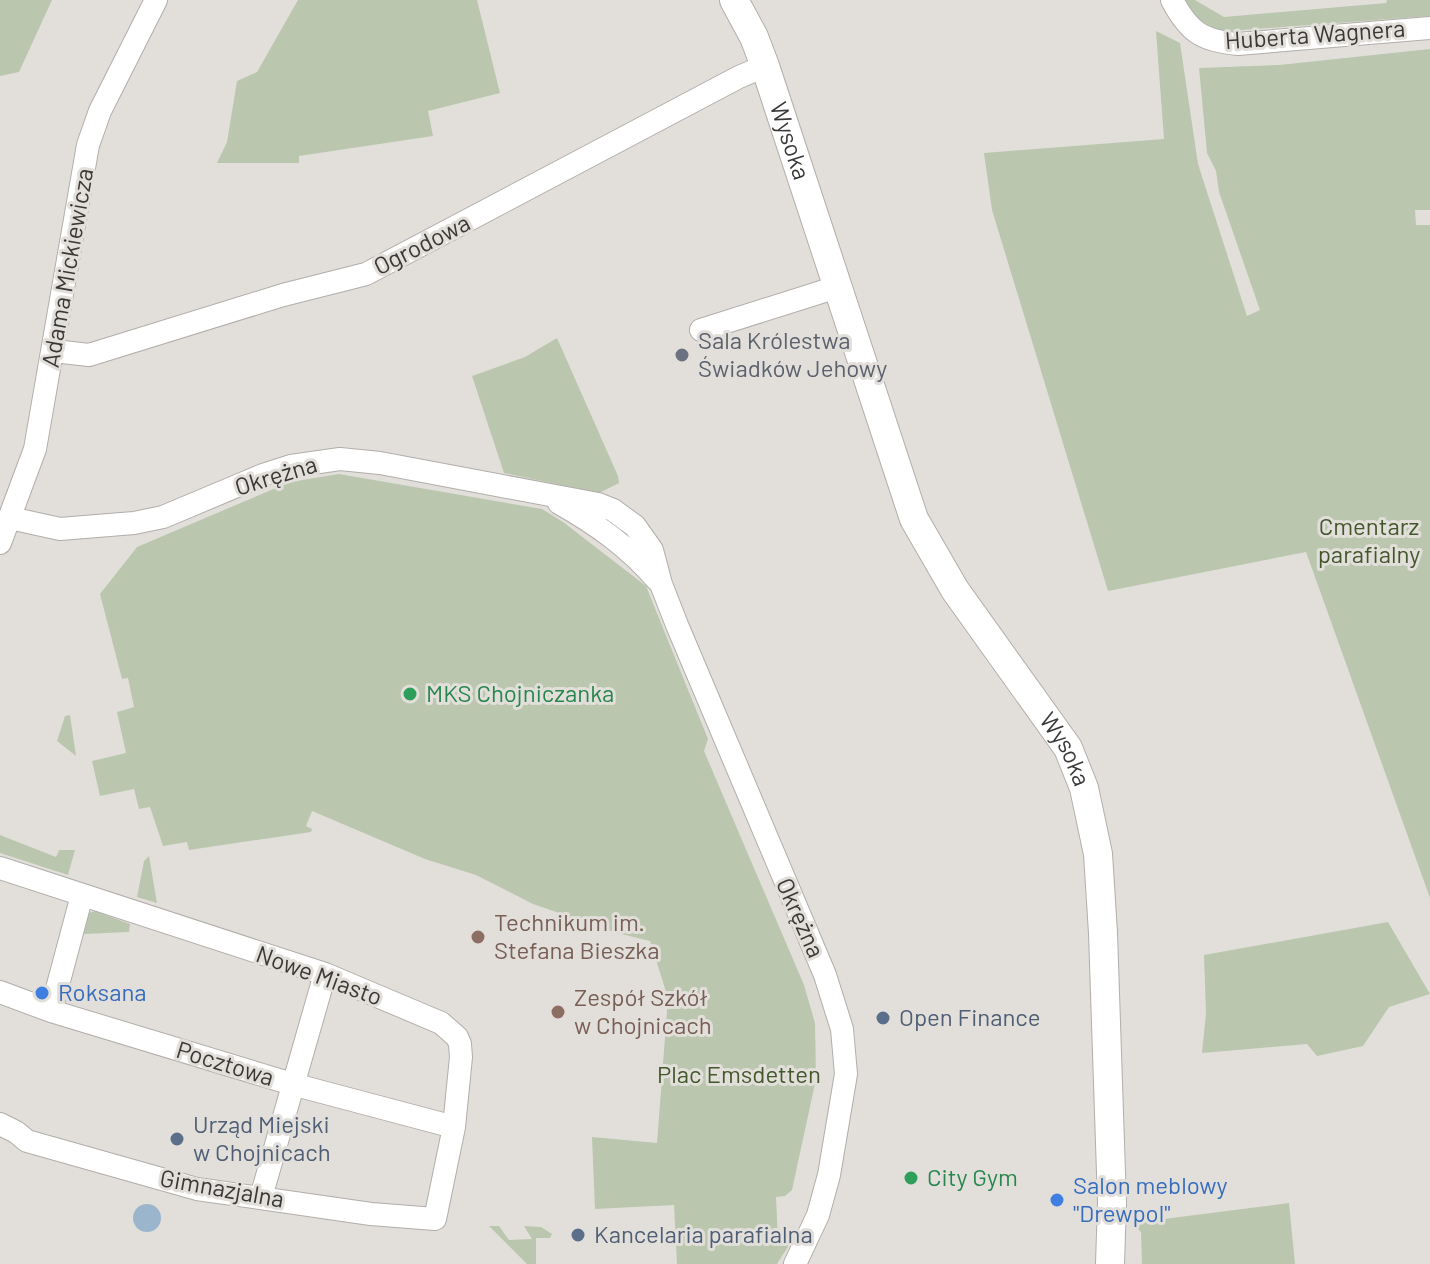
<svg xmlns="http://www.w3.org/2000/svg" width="1430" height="1264" viewBox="0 0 1430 1264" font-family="Barlow,sans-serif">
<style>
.green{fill:#bac7ae}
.water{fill:#9bb6cc}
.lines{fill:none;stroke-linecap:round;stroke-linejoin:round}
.minor-casing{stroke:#b1aeaa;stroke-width:24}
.tertiary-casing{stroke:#b1aeaa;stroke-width:30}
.minor{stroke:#fff;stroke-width:22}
.tertiary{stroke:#fff;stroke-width:28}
.worship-dot{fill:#6b7280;stroke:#e2dfdb;stroke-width:3}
.leisure-dot{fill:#2e9e5b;stroke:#e2dfdb;stroke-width:3}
.education-dot{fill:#8d6e63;stroke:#e2dfdb;stroke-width:3}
.shop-dot{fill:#3f7fe0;stroke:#e2dfdb;stroke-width:3}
.service-dot{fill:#5c6f8a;stroke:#e2dfdb;stroke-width:3}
.labels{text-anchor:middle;stroke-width:6;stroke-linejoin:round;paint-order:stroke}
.street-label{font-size:24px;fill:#393836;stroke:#e2dfdb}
.worship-label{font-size:24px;fill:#5b616d;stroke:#e2dfdb;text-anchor:start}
.park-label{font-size:24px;fill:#42572a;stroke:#e2dfdb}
.leisure-label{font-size:24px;fill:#27864d;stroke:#e2dfdb;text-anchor:start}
.education-label{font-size:24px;fill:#785e54;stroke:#e2dfdb;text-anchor:start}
.shop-label{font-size:24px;fill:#366cbe;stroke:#e2dfdb;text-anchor:start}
.service-label{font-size:24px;fill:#4e5e75;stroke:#e2dfdb;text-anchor:start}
</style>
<rect width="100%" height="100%" fill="#e2dfdb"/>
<!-- green -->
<path class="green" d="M0 0H52L19 72 0 76Z
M298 0H477L500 93 428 111 433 136 299 156V163H217L227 142 237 81 257 72Z
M1184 0H1195L1224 17 1386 3 1387 0H1430V16L1229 31C1209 30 1194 17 1184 0Z
M1156 31 1180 43 1198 164 1247 316 1260 310 1219 192 1216 171 1207 153 1199 68 1279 65 1430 49V210H1415L1416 225H1430V898L1306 552 1108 591 992 210 984 153 1164 139Z
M557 338 618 476 619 483 599 493 504 473 472 376 525 357Z
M339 474 542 509 563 522 646 586 708 739 704 751 804 985 815 1023 816 1079 792 1190 785 1196 776 1197 778 1239 791 1242 777 1264H677L674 1205 595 1209 592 1137 657 1143 668 998 650 941 617 933 533 904 476 875 425 859 312 811 306 826 312 829 311 832 189 850 187 842 163 846 150 807 139 809 134 789 100 796 92 761 126 753 117 712 134 707 128 678 122 679 100 594 137 547 290 482Z
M70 715 76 756 57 741 65 716Z
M0 835 56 857 59 850H75L68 875 0 853Z
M149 856 157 903 137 897 144 861Z
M95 911 130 924 129 932 84 934 89 913Z
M1388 922 1430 994 1389 1007 1363 1046 1317 1056 1307 1044 1202 1053 1206 1013 1204 955Z
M1289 1203 1295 1264H1142L1141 1232 1132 1223Z
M489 1226H499L509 1240 532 1239 524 1226 541 1227 552 1234 550 1238H536V1264H527Z"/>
<!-- water -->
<path class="water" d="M133 1218a14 14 0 1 1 28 0a14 14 0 1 1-28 0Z"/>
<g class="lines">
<defs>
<path id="minor" d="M1172 0C1189 32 1202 41 1238 44L1430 28
M701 330 837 287
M54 351 89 355 283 295 366 274 739 77 765 66
M559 503C596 524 629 547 657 580
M10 518 60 529 134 523 163 517 263 475 291 466 340 459 380 463 598 504 613 510 635 526 652 550 661 584 677 625 825 975 842 1029 846 1074 829 1175 818 1215 795 1264
M0 543 35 449 88 145 100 111 156 0
M0 868 325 974 441 1023 457 1037 460 1044 461 1057 454 1127 435 1219 371 1214 197 1189 27 1141 16 1132 0 1124
M0 992 51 1011 292 1084 454 1127
M51 1011 82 895
M261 1197 325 974"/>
<g id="tertiary">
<path id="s1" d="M734 0 754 37 765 66 914 519 955 590 1068 748 1084 788 1098 854 1103 933 1112 1203 1110 1264"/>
</g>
</defs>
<!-- minor casing -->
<use href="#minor" class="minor-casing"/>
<!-- tertiary casing -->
<use href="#tertiary" class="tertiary-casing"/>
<!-- minor -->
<use href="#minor" class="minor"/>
<!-- tertiary -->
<use href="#tertiary" class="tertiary"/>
</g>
<!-- markers -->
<circle class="worship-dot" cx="682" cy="355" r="8"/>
<g class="leisure-dot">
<circle cx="410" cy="694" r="8"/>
<circle cx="911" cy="1178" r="8"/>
</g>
<g class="education-dot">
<circle cx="478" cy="937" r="8"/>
<circle cx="558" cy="1012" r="8"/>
</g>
<g class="shop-dot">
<circle cx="42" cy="993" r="8"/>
<circle cx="1057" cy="1200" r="8"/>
</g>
<g class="service-dot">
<circle cx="883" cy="1018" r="8"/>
<circle cx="177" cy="1139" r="8"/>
<circle cx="578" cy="1235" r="8"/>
</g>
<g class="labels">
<!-- street labels -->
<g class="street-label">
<text transform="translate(1315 35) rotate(-4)" y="8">Huberta Wagnera</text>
<text dy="8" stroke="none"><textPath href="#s1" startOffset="152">Wysoka</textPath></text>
<text transform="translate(422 245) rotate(-27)" y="8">Ogrodowa</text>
<text transform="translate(68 268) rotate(-80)" y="8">Adama Mickiewicza</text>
<text transform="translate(276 476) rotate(-17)" y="8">Okrężna</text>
<text dy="8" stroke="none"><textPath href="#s1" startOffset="826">Wysoka</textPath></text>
<text transform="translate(800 918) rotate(66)" y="8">Okrężna</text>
<text transform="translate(319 976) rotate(20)" y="8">Nowe Miasto</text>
<text transform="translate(225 1064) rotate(17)" y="8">Pocztowa</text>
<text transform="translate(222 1189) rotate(10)" y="8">Gimnazjalna</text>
</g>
<!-- worship labels -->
<g class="worship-label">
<text x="698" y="349">Sala Królestwa<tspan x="698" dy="28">Świadków Jehowy</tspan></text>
</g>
<!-- park labels -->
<g class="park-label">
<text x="1369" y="535">Cmentarz<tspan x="1369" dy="28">parafialny</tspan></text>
<text x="739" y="1083">Plac Emsdetten</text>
</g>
<!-- leisure labels -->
<g class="leisure-label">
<text x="426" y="702">MKS Chojniczanka</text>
<text x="927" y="1186">City Gym</text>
</g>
<!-- education labels -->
<g class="education-label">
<text x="494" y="931">Technikum im.<tspan x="494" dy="28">Stefana Bieszka</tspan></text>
<text x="574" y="1006">Zespół Szkół<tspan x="574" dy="28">w Chojnicach</tspan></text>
</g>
<!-- shop labels -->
<g class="shop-label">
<text x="58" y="1001">Roksana</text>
<text x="1073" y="1194">Salon meblowy<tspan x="1073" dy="28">"Drewpol"</tspan></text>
</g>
<!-- service labels -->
<g class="service-label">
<text x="899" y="1026">Open Finance</text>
<text x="193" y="1133">Urząd Miejski<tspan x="193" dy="28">w Chojnicach</tspan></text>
<text x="594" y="1243">Kancelaria parafialna</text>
</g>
</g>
</svg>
